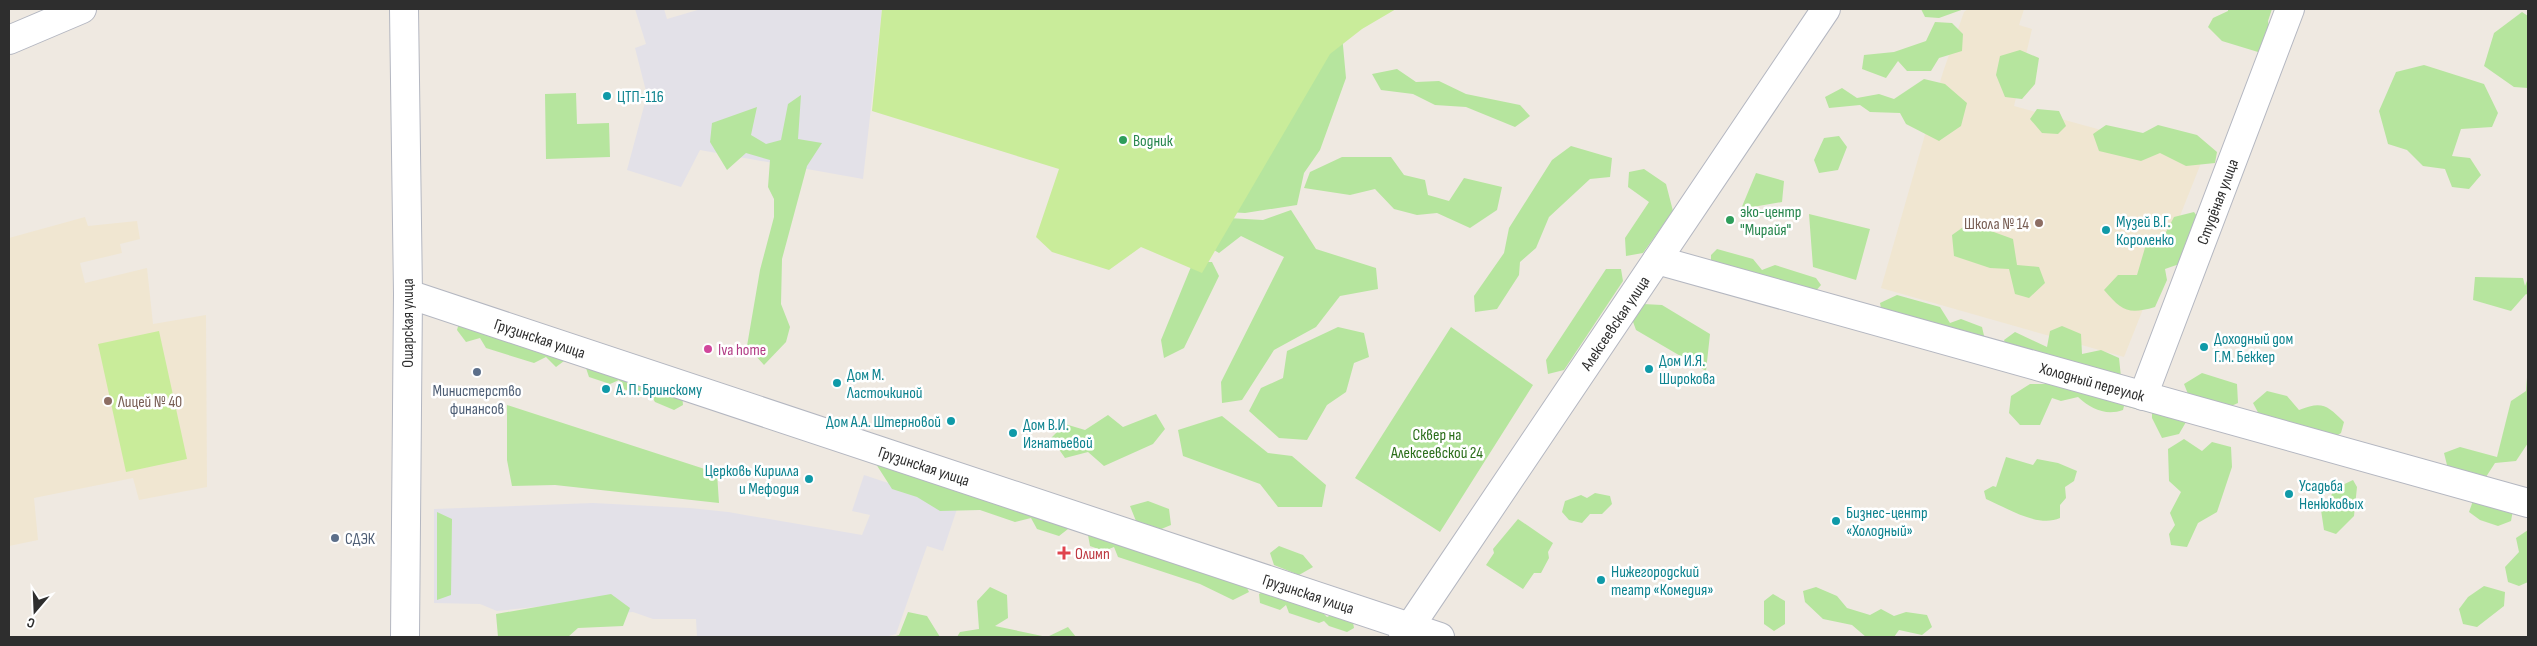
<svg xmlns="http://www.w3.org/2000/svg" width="2537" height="646" viewBox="0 0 2537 646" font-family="'Sofia Sans Condensed',sans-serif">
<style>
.industrial{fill:#e3e1e8}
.education{fill:#f0e6d1}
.green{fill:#b6e59e}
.pitch{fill:#c9ec9a}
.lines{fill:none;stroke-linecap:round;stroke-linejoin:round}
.minor-casing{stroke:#b4b7c1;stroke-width:30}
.minor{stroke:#fff;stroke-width:28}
.culture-dot{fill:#0f9aa8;stroke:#fff;stroke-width:2}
.leisure-dot{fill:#2e9e5b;stroke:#fff;stroke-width:2}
.education-dot{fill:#8d6e63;stroke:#fff;stroke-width:2}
.hotel-dot{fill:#d1479c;stroke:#fff;stroke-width:2}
.service-dot{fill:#5c6f8a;stroke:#fff;stroke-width:2}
.health-dot{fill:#e0444e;stroke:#fff;stroke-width:2}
.labels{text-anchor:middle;stroke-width:5;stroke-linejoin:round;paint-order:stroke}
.culture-label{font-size:16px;fill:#0d838f;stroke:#fff;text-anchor:start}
.leisure-label{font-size:16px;fill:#27864d;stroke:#fff;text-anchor:start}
.street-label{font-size:16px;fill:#2e2e2e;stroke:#fff}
.education-label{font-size:16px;fill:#785e54;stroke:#fff;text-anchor:end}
.hotel-label{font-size:16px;fill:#b23c85;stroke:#fff;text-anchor:start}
.service-label{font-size:16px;fill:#4e5e75;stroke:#fff}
.park-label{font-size:16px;fill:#2c6e1b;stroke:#fff}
.health-label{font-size:16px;fill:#be3a42;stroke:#fff;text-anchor:start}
</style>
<rect width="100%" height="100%" fill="#efe9e1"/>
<!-- industrial -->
<path class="industrial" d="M635 9H664L667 19 701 9H882L863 179 700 150 681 187 627 170 647 95 635 48 646 44Z
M864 475 958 506 943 551 927 546 896 634 885 637H697L696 619H653L633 612 586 617 584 602 497 611 480 604 434 603V509L593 503 690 508 728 512 862 535 870 515 852 511Z"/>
<!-- education -->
<path class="education" d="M1968 9H2024L2019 25 2032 29 2014 106 2203 158 2124 357 1881 288 1943 72 1964 12Z
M85 217 88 226 137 221 140 239 120 244 122 253 80 263 85 283 147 268 153 324 206 315 207 487 139 500 133 478 34 498 38 540 9 546V238Z"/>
<!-- green -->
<path class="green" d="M1921 9H1964L1939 18 1925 17Z
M2228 9H2272L2268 21 2272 43 2258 52 2222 41 2208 27 2213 18 2228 11Z
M2522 12 2528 16V88L2514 87 2484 66 2494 33Z
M1340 13 1346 78 1320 150 1304 173 1297 205 1245 213 1211 211Z
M1935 22 1952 23 1963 34 1962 51 1939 58 1931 71H1907L1898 61 1886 78 1862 69 1864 55 1894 52 1926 41Z
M2020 50 2039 58 2035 84 2022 99 2005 97 1996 75 2000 56Z
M2424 65 2484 84 2498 113 2492 127 2461 129 2452 156 2470 158 2481 175 2469 189 2452 187 2445 169 2423 166 2407 150 2388 144 2379 111 2396 72Z
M1397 69 1416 82 1439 81 1466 94 1520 105 1530 116 1515 127 1466 107 1435 105 1413 94 1381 90 1372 74Z
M1924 79 1945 84 1967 103 1961 126 1939 141 1906 124 1900 113 1870 112 1860 105 1829 108 1825 97 1842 88 1857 98 1879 94 1894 99Z
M576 93 577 124 609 123 610 157 546 159 545 94Z
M801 95 798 139 822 143 807 166 782 259 781 304 790 327 786 342 764 365 747 346 760 270 774 217V199L768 187 770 160 746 153 727 170 710 142 712 123 757 107 751 135 766 144 781 140 788 104Z
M2037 109 2059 111 2066 126 2058 134 2042 133 2030 119Z
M2106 125 2143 133 2158 125 2197 135 2217 152 2215 163 2186 166 2160 153 2141 161 2099 151 2093 134Z
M1839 136 1847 147 1838 170 1819 173 1814 160 1824 138Z
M1571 146 1612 158 1610 177 1590 179 1549 217 1536 248 1520 262 1519 275 1497 309 1475 312 1474 296 1504 253 1509 228 1552 160Z
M1342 157H1391L1404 175 1425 180 1428 195 1449 201 1464 178 1502 187 1497 210 1470 228 1437 213 1417 215 1394 209 1375 189 1350 195 1304 188 1310 172Z
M1644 169 1666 184 1673 211 1643 253 1626 256 1625 238 1649 202 1628 187 1629 172Z
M1756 173 1784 181 1782 202 1741 209Z
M1291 210 1316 249 1376 268 1378 289 1340 296 1316 327 1274 350 1242 400 1222 403 1221 382 1284 257 1241 236 1219 253 1192 237 1210 217 1263 220Z
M2194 212 2203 225 2185 262 2165 269 2167 280 2155 307C2128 315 2122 311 2104 290L2118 275H2137L2147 241 2165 234 2174 217Z
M1809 214 1870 229 1856 280 1813 267Z
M1969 223 2013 239 2017 265 2039 267 2045 283 2029 298 2015 294 2009 269 1990 268 1954 256 1952 235Z
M1717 249 1753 259 1762 270 1775 265 1816 278 1821 285 1814 293 1711 268V255Z
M1193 262H1212L1219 276 1184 348 1164 358 1161 340Z
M1606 269H1621L1623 281 1564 370 1548 374 1546 360Z
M2475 277 2523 278 2525 286 2528 278V295L2526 294 2511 311 2473 300Z
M1897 295 1940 307 1950 323 1961 319 1982 327 1985 340 1883 318 1880 303Z
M1643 304 1662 305 1710 334 1706 371 1636 330 1632 319Z
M459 323 568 358 556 367 546 357 534 363 486 348 480 338 466 342 457 330Z
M2062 326 2081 334 2082 354 2101 350 2119 358 2121 377 2008 353 2004 340 2015 332 2047 347 2050 331Z
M1338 327 1364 333 1369 357 1354 363 1346 392 1327 405 1307 440 1279 438 1249 411 1261 388 1283 378 1287 351Z
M1451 327 1533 385 1440 532 1355 478Z
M2528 364V443L2516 461 2495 463 2484 480 2448 469 2444 453 2460 447 2497 457 2511 401 2526 391Z
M585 365 645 377 653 390 666 388 682 394 683 405 674 410 655 402 651 395H645L623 389 619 380 610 384 589 377Z
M2202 373 2237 384 2238 403 2220 411 2192 404 2184 384Z
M2052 376 2238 436 2186 422 2179 434 2162 438 2152 418V413L2124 406 2123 410C2106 416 2091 409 2078 397L2061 401 2052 398 2040 425H2020L2009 413 2011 396 2030 384H2049Z
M2267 391 2287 396 2299 410C2322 401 2327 405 2344 422L2341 433 2329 441 2306 436 2297 424 2283 431 2262 420 2253 403Z
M507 405 717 473 719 503 555 485 512 486 507 460Z
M1156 414 1165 429 1153 444 1104 466 1088 452 1065 458 1051 438 1065 424 1085 430 1108 415 1123 427Z
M1222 416 1268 453 1292 456 1326 485 1322 507H1278L1260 484 1183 456 1178 430Z
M2184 439 2202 451 2212 442 2231 447 2232 467 2217 512 2198 523 2187 547 2171 545 2169 534 2175 525 2170 513 2181 492 2169 481 2168 449Z
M2006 457 2033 465 2037 459 2058 463 2077 471 2074 481 2065 487 2066 498 2060 505V518C2038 528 2007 508 1986 499L1984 491 1993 486 1996 487Z
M889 458 1066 515 1068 529 1059 536 1037 529 1031 518 1015 522 980 510 940 511 917 497 892 489 876 464Z
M2353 480 2357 487 2354 516 2336 534 2324 530 2321 510 2336 488Z
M1595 493 1610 496 1612 504 1602 514H1590L1582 523 1569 520 1562 512 1565 501 1581 495 1587 498Z
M2474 498 2513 510 2511 521 2498 526 2480 520 2469 512Z
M1148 501 1169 509 1171 525 1154 532 1138 526 1130 506Z
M437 512 452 519 451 595 437 600Z
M1518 519 1553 543 1548 552 1549 558 1541 573H1534L1523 589 1486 565 1494 553 1493 549Z
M2528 530V582L2519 586 2508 582 2505 567 2519 552 2516 538Z
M1097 531 1107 533 1114 544 1130 537 1244 582 1249 592 1233 600 1200 584 1118 557 1114 547 1104 551 1090 546 1088 535Z
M1279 546 1303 555 1313 567 1299 575 1274 565 1270 553Z
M2484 586 2505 592 2504 606 2477 627 2463 624 2459 609 2468 597Z
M990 587 1007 595 1008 618 995 626 1047 637 1068 627 1076 637H957L960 632 979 629 977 601Z
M1816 587 1837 596 1847 608 1870 615 1881 609 1894 616 1906 612 1927 615 1932 627 1922 635 1899 630 1894 637H1866L1852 625 1823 619 1805 602 1803 591Z
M1267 589 1283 594 1287 602C1303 600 1316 605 1327 617L1338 612 1352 617 1354 628 1347 632 1329 626 1324 621 1319 623 1289 613 1286 605 1280 610 1260 603 1259 594Z
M611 594 630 608 623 626 578 628 568 637H498L496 614Z
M1773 594 1785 601V624L1774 631 1764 624V601Z
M908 612 927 616 940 637H893L899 635Z"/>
<!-- pitch -->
<path class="pitch" d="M882 9H1396L1362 29 1330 54 1202 273 1141 247 1109 270 1052 252 1036 237 1059 169 872 111Z
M159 331 187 459 126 472 98 344Z"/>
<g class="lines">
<defs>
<g id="minor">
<path d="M404 9 408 294 405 637"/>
<path d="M9 40 82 9"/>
<path id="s1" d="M1657 260 2528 503"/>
<path id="s2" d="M408 294 1440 637"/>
<path id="s3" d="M2143 396 2290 9"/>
<path id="s4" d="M1403 637 1826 9"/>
</g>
</defs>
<!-- minor casing -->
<use href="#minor" class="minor-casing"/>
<!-- minor -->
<use href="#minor" class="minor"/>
</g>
<!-- markers -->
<g class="culture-dot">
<circle cx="607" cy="96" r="5"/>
<circle cx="2106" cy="230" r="5"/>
<circle cx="2204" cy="347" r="5"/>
<circle cx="1649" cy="369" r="5"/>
<circle cx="837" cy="383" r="5"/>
<circle cx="606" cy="389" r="5"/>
<circle cx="951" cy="421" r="5"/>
<circle cx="1013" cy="433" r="5"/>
<circle cx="809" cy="479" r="5"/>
<circle cx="2289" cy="494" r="5"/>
<circle cx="1836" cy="521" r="5"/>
<circle cx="1601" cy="580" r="5"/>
</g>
<g class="leisure-dot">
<circle cx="1123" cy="140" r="5"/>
<circle cx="1730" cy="220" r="5"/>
</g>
<g class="education-dot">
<circle cx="2039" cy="223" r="5"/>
<circle cx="108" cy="401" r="5"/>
</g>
<circle class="hotel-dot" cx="708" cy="349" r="5"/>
<g class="service-dot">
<circle cx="477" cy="372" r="5"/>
<circle cx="335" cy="538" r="5"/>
</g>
<path class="health-dot" d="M1061.5 545.5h5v5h5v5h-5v5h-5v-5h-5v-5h5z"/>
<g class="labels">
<!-- culture labels -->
<g class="culture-label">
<text x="617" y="102">ЦТП-116</text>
<text x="2116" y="227">Музей В.Г.<tspan x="2116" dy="18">Короленко</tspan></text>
<text x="2214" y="344">Доходный дом<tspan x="2214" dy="18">Г.М. Беккер</tspan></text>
<text x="1659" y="366">Дом И.Я.<tspan x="1659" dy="18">Широкова</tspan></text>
<text x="847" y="380">Дом М.<tspan x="847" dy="18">Ласточкиной</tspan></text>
<text x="616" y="395">А. П. Бринскому</text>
<text x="941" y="427" text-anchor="end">Дом А.А. Штерновой</text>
<text x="1023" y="430">Дом В.И.<tspan x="1023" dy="18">Игнатьевой</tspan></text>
<text x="799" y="476" text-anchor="end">Церковь Кирилла<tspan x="799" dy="18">и Мефодия</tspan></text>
<text x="2299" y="491">Усадьба<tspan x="2299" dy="18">Ненюковых</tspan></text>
<text x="1846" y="518">Бизнес-центр<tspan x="1846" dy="18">«Холодный»</tspan></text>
<text x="1611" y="577">Нижегородский<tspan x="1611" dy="18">театр «Комедия»</tspan></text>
</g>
<!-- leisure labels -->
<g class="leisure-label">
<text x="1133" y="146">Водник</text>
<text x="1740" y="217">эко-центр<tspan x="1740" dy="18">"Мирайя"</tspan></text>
</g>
<!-- street labels -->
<g class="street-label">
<text dy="6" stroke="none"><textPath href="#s3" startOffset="208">Студёная улица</textPath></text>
<text transform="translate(407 323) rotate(-90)" y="6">Ошарская улица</text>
<text dy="6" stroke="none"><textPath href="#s4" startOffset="379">Алексеевская улица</textPath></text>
<text dy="6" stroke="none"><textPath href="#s2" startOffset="139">Грузинская улица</textPath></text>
<text dy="6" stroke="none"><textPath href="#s1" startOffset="452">Холодный переулок</textPath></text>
<text dy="6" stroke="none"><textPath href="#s2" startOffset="544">Грузинская улица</textPath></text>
<text dy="6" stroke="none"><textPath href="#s2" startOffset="949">Грузинская улица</textPath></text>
</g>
<!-- education labels -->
<g class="education-label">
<text x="2029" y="229">Школа № 14</text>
<text x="118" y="407" text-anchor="start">Лицей № 40</text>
</g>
<!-- hotel labels -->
<g class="hotel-label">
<text x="718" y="355">Iva home</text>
</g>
<!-- service labels -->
<g class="service-label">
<text x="477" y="396">Министерство<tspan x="477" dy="18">финансов</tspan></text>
<text x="345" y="544" text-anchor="start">СДЭК</text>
</g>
<!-- park labels -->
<g class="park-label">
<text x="1437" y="440">Сквер на<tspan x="1437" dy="18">Алексеевской 24</tspan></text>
</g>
<!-- health labels -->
<g class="health-label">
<text x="1075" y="559">Олимп</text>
</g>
</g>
<!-- border -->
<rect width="2537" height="646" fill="none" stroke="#2e2e2e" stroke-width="20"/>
<!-- north arrow -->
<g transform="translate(35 611) rotate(199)" stroke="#ffffff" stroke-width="4" paint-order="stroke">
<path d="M0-4L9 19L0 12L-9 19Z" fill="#2e2e2e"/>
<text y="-8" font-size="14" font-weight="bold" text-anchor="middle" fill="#2e2e2e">С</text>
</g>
</svg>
